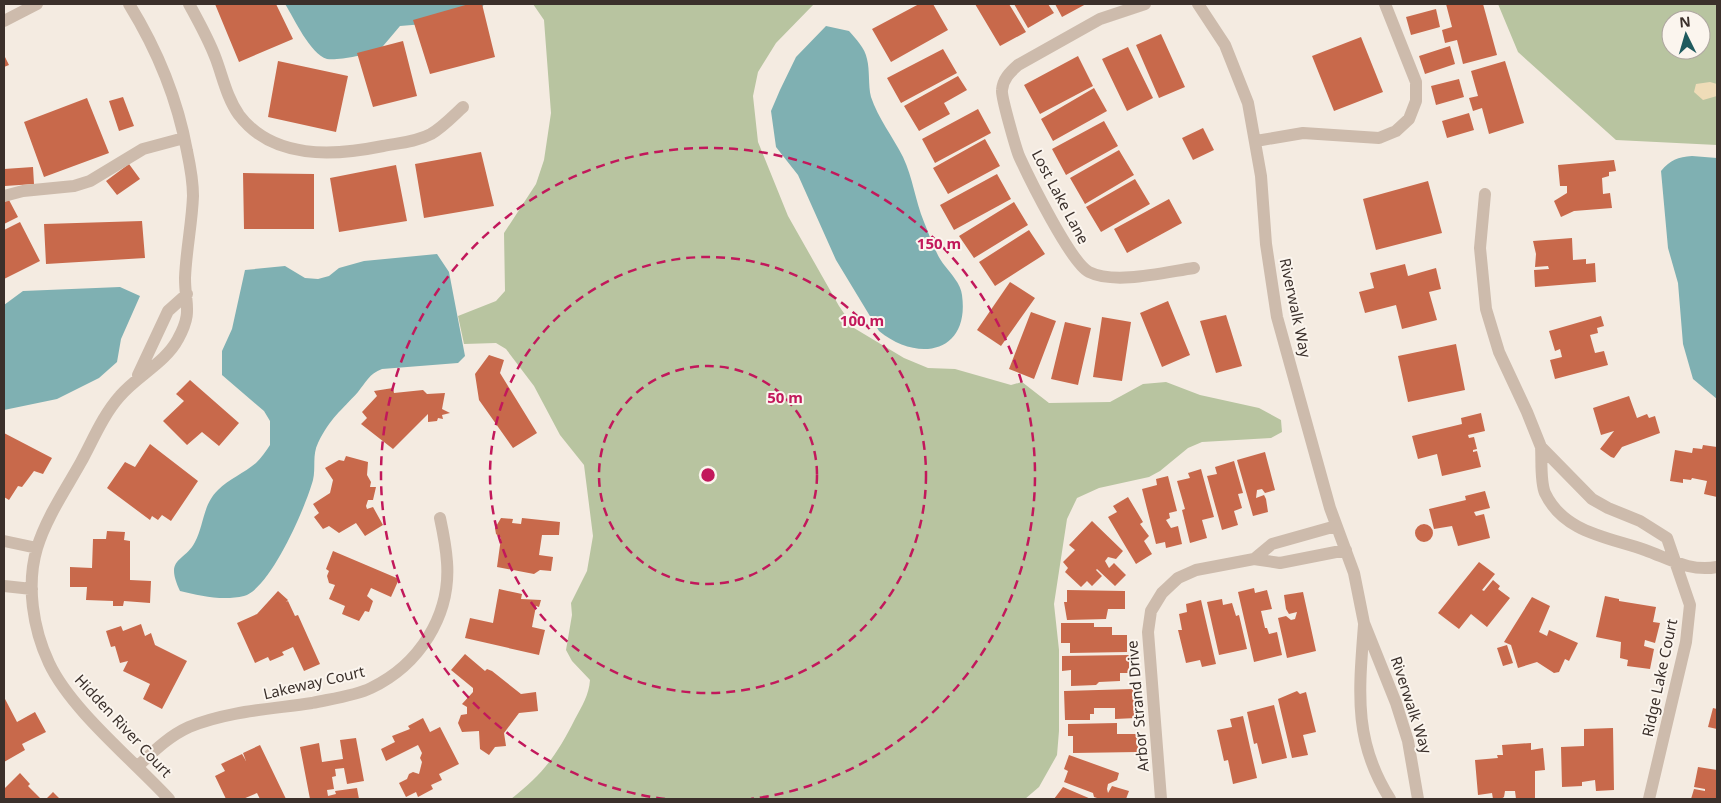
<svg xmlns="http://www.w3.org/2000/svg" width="1721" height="803" viewBox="0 0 1721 803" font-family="'Noto Sans',sans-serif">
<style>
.green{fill:#b8c4a0;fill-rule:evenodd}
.sand{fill:#efdcb8}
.water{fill:#7fb0b2}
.building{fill:#c8694b}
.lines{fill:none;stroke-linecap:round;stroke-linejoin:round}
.minor{stroke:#cdbbac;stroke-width:12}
.ring{fill:none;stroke:#c2185b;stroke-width:2.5;stroke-dasharray:9 6}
.labels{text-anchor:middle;stroke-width:4;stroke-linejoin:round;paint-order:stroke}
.street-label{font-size:15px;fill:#3b302b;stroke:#fbf5ee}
.centre{fill:#c2185b;stroke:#fbf5ee;stroke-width:2.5}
.ring-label{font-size:15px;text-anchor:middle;font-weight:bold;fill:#c2185b;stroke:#fbf5ee;stroke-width:4;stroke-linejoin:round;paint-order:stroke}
</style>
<rect width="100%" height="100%" fill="#f4ebe1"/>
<!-- green -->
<path class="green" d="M533 4H814L776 43 758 72 753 96 758 142 788 216 839 306 854 328 904 358 928 368 955 369 1011 385 1022 382 1049 403 1110 402 1143 384 1166 382 1200 395 1259 408 1281 420 1282 432 1271 438 1202 442 1188 448 1160 471 1149 477 1099 488 1077 498 1067 519 1054 604 1059 650V731L1057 755 1039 787 1025 799H511C543 774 557 755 575 719 582 706 589 695 590 680L572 661 566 650 572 615 571 603 587 571 593 536 584 465 560 435 534 386 506 349 496 343 464 344 458 316 496 301 505 291 504 233 536 184 544 160 551 113 544 20Z
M1498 4H1717V145L1616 140 1518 52ZM1671 20H1701V50H1671Z"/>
<!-- sand -->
<path class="sand" d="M1710 82 1717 84V96L1703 100 1694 92 1696 84Z"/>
<!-- water -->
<path class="water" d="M285 4H484L482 8 436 23 400 26 378 52C366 54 338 61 327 59 310 54 294 18 285 4Z
M826 26 849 31C856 39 865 48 867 59 870 71 868 85 871 97 878 118 893 137 903 157 913 178 915 200 924 222 930 236 935 254 945 266 951 274 961 284 962 295 970 353 918 363 879 331L836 260 798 175 776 147 771 111 780 90 796 57Z
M1692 156 1717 158V399L1693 379 1683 344 1678 283 1668 248 1661 171C1670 160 1678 157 1692 156Z
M437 254 449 272 465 356 458 363 382 369C369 374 366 382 358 392 341 411 330 418 318 443 312 455 316 468 313 480 306 506 271 588 244 596 223 601 200 596 180 591 164 557 184 563 195 542 204 525 203 504 218 490 229 479 244 473 256 463 261 458 266 451 270 445V421L264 411 222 375V351L232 329 245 270 285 266 305 278 318 279 329 276 339 268 364 261Z
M120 287 140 296 121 339 117 362 99 378 57 399 4 410V305L23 291Z"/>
<!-- building -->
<path class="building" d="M215 4H276L293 39 239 62Z
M469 4H482L495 57 430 74 413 20Z
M919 4H933L948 30 891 62 872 29Z
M975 4H1009L1026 32 1000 46Z
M1014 4H1048L1054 13 1028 28Z
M1055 4H1086L1062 17Z
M1446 4H1483L1497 55 1463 64 1457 40 1445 43 1442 30 1452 27Z
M1436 9 1440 27 1411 35 1406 17Z
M1161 34 1185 87 1159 98 1136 45Z
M1361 37 1383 92 1334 111 1312 56Z
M403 41 417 96 373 107 357 53Z
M1450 46 1455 64 1425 74 1419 56Z
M1128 47 1153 98 1127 111 1102 59Z
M943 49 957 73 901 103 887 78Z
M4 55 9 65 4 67Z
M1078 56 1093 86 1040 114 1024 85Z
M278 61 348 76 336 132 268 117Z
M1505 61 1524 123 1489 134 1482 108 1473 111 1469 98 1478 96 1471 71Z
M958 76 967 90 944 103 950 114 919 131 904 106Z
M1459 79 1464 97 1436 105 1431 86Z
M1094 88 1107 111 1053 141 1041 119Z
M123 97 134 126 119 131 109 101Z
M87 98 109 153 44 177 24 122Z
M978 109 991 133 935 163 922 139Z
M1469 113 1474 130 1447 138 1442 121Z
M1104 121 1118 146 1066 175 1052 149Z
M1203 128 1214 150 1193 160 1182 138Z
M985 139 1000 166 948 194 933 168Z
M1119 150 1134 175 1085 204 1070 178Z
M481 152 494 206 424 218 415 164Z
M1614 160 1616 171 1609 172V176L1602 178 1603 194 1610 193 1612 208 1574 211 1561 217 1554 201 1567 193V186H1560L1558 165Z
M129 164 140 179 117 195 106 181Z
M396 165 407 221 339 232 330 178Z
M33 167 34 184 5 186 4 169Z
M243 173 314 174V229H244Z
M997 174 1011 199 954 230 940 205Z
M1135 179 1150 204 1101 232 1086 207Z
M1428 181 1442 233 1376 250 1363 199Z
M1169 199 1182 223 1127 253 1114 229Z
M9 200 18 217 4 224V202Z
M1014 202 1028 225 974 258 959 236Z
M142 221 145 258 46 264 44 224Z
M20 222 40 261 4 279V230Z
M1029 230 1045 254 995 286 979 262Z
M1572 238 1573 260 1586 259V264L1595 263 1596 282 1535 287 1534 270 1549 269 1548 266 1535 267 1536 254 1533 241Z
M1405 264 1408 276 1436 268 1441 289 1429 292 1437 320 1402 329 1396 305 1365 313 1359 292 1374 288 1370 273Z
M1010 282 1035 298 1001 346 977 330Z
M1168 301 1190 355 1162 367 1140 313Z
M1031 312 1056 321 1034 379 1009 369Z
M1226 315 1242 366 1216 373 1200 321Z
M1601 316 1604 326 1597 328 1598 333 1590 335 1595 353 1604 351 1608 365 1555 379 1550 360 1562 357 1560 349 1555 351 1549 331Z
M1102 317 1131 322 1122 381 1093 377Z
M1065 322 1091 328 1078 385 1051 379Z
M1456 344 1465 390 1408 402 1398 356Z
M489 355 504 360 500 373 537 433 513 448 479 400 475 374Z
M190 380 239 423 219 446 202 432 187 445 163 421 184 401 176 394Z
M393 388 394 393 423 390 427 394 445 393 442 409 450 413 442 415 443 419 438 418 437 421 428 422V414L393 449 361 424 367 418 362 412 377 396 374 391Z
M1629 396 1637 418 1647 414 1649 418 1655 416 1660 433 1622 447 1614 458 1611 457 1600 449 1614 431 1601 435 1593 408Z
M1481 413 1485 431 1468 435 1469 438 1474 437 1477 449 1473 450V452L1477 451 1481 467 1442 476 1437 454 1418 459 1412 436 1462 424 1461 418Z
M4 433 52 458 43 474 34 471 22 487 18 486 9 500 4 497Z
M150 444 198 481 171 521 162 515 158 520 152 516 150 520 107 488 125 462 135 467Z
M1703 445 1717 447V497L1704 494 1707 481 1692 478 1691 480 1683 479V483L1670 481 1675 450 1692 453 1693 448 1702 449Z
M1265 452 1275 490 1265 493 1262 489 1257 490 1256 498 1264 495 1266 499 1268 512 1253 516 1237 460Z
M346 456 368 462 367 475 371 482 370 487H376L373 500H368L366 506 367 509 373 507 383 525 365 536 356 523 339 533 329 526 323 529 314 517 319 513 313 504 330 493 333 480 325 468 339 460 344 461Z
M1234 461 1243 493 1238 494 1242 508 1234 511 1238 525 1222 530 1207 476 1217 474 1215 467Z
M1201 469 1214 517 1202 520 1207 538 1190 543 1182 510 1185 509 1177 481 1190 478 1188 473Z
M1168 476 1177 511 1169 513 1170 518 1166 520 1171 528 1178 526 1182 544 1166 548 1165 542 1156 544 1142 489 1157 485 1156 479Z
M1485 491 1490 508 1474 512 1476 516 1484 514 1490 538 1458 546 1452 526 1434 529 1429 509 1466 500 1465 496Z
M1128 497 1143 522 1140 524 1149 536 1144 541 1152 554 1136 564 1108 517 1117 512 1113 506Z
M501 518 513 519 512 523 521 524 522 518 560 522 559 535H542L539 555 553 557 551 571 540 570 534 574 497 567 501 538 496 534 495 528Z
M1092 521 1123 551 1116 559 1108 557 1105 561 1109 568 1114 563 1126 575 1115 586 1097 569 1096 570 1102 576 1092 586 1087 581 1081 587 1065 572 1068 568 1063 562 1075 550 1069 545Z
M1415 533a9 9 0 1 1 18 0a9 9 0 1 1-18 0Z
M107 531 125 532 124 540 130 541V580L151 581 150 603 124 601 123 606H113V601L86 600 87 587H70V567L92 568 93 539H106Z
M333 551 399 579 391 597 371 588 367 596 373 601 369 612 365 611 359 621 342 614 345 606 329 599 335 585 329 583 327 576 329 571 326 569Z
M1479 562 1495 574 1482 590 1484 591 1493 580 1500 586 1498 589 1510 598 1487 627 1471 614 1459 629 1438 613Z
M1254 588 1255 593 1267 590 1272 609 1261 611 1265 628H1267L1269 634 1277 632 1282 655 1254 662 1238 592Z
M499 589 522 594 521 599 541 600 539 607 536 606 532 627 545 630 539 655 465 638 470 618 493 623Z
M1067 590 1125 591V609H1108L1106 619 1067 620 1064 602H1067Z
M278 591 288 600 286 602 288 601 295 616 298 615 320 664 304 671 293 647 282 652 284 655 270 661 268 657 255 663 237 623 257 614Z
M1303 592 1316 651 1287 658 1278 618 1286 616 1291 620 1295 619 1297 612 1289 614 1286 609 1284 595Z
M1605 596 1619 599V601L1656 607 1653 622 1660 623 1655 643 1645 640 1644 646 1654 649 1650 669 1627 666 1628 660 1620 658 1621 642 1596 637Z
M1532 597 1550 606 1539 632 1547 636 1549 630 1578 643 1569 661 1565 659 1559 672 1554 673 1537 662 1518 668 1511 645 1504 642Z
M1222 599 1223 605 1232 603 1236 616 1239 615 1247 649 1219 655 1207 602Z
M1201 600 1216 664 1202 667 1200 660 1186 663 1178 630H1182L1179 614 1187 612 1186 604Z
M1061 623H1094V627H1112V635H1127V652L1070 653V643H1061Z
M141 624 145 636 151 633 155 645 187 661 162 709 143 699 150 684 123 671 128 661 120 663 115 646 111 647 106 631 121 626 123 631Z
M1507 645 1513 663 1503 666 1497 648Z
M465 654 485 671 487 669 492 671 521 694 536 692 538 711 519 713 504 733 506 746 495 747 489 755 480 749 479 731 462 732 458 723 461 715 467 714V707L462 704 473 692V688L451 670Z
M1129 655V673H1120V681L1099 682 1096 685 1071 686V670L1062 671V656Z
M1133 689 1136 718 1115 719V708H1094V714H1090V720H1065L1064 691Z
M1297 691 1300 694 1306 692 1316 732 1303 735 1308 755 1292 758 1278 699Z
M4 697 17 722 35 712 46 732 22 744 25 750 4 762Z
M1274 705 1287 758 1262 764 1257 743 1254 744 1247 712Z
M1713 708 1717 709V729L1708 727Z
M1243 716 1257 778 1233 784 1228 760 1224 761 1217 730 1232 727 1230 719Z
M423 718 430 732 440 727 459 764 439 774 442 780 431 785 433 789 418 797 416 792 406 797 399 783 407 779 409 774 413 772 419 774 422 762 420 758 422 753 418 745 386 761 381 749 395 742 392 736 410 729 408 726Z
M1117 723V734H1138V752L1073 753V736H1068V724Z
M1613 728 1614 790 1596 791 1595 780 1582 782V786L1562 787 1561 747 1584 746V729Z
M356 738 364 781 347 784 344 768 335 769 336 776 332 777 334 789 327 790 328 796 336 794 335 791 357 788 359 799H310L300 747 319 743 322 762 343 759 340 740Z
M1531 743V750L1543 748 1545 770 1535 771V799H1516L1515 791H1505L1504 797 1501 799H1493L1492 793 1478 795 1475 760 1498 758 1497 755H1503L1502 745Z
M260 745 286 799H260L257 793 243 799H226L215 776 225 771 221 764 242 754 246 761 243 753Z
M1069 755 1119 773 1117 780 1108 784 1107 789 1108 793 1112 786 1129 791 1126 799H1100L1094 797 1093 793 1064 782 1068 771 1064 769Z
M1698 767 1717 770V799H1691L1694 789 1705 791V789L1694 787Z
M20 773 30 784 28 786 41 799H4V789Z
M1063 787 1091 799H1054Z
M53 792 60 799H46Z"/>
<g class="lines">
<!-- minor -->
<path class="minor" d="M129 4C158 51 177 97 187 151 190 165 193 182 193 196 192 223 186 251 185 278 185 305 193 312 178 339 166 362 137 376 120 396 103 415 93 440 81 462 66 489 46 518 37 548 26 585 33 629 49 663 71 710 133 760 169 799
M189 4C199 22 209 40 216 59 223 78 227 98 239 115 273 160 334 156 383 146 399 143 416 142 431 134 443 127 453 116 463 107
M1145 4 1100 19 1018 65C1010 72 1003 79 1002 90 1001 97 1016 148 1019 156 1029 178 1071 263 1089 272 1115 285 1166 272 1194 268
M1198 4 1225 45 1248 103 1261 176 1266 244 1277 317 1330 508 1354 573 1364 623 1396 703 1408 741 1418 799
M4 21 37 4
M1256 141 1303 133 1379 138 1396 131 1409 119 1416 101V82L1385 4
M1485 194 1480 248 1486 309 1499 352 1527 412 1541 447 1592 499 1608 508 1640 521 1667 538 1690 605 1686 642 1649 799
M4 196 23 191 74 186 90 181 143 149 184 138
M138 375 168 311 187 294
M1541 447C1542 460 1540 481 1545 493 1564 533 1608 537 1645 550 1670 559 1689 572 1717 567
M4 541 37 548
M1254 559 1272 544 1336 526
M4 586 32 589
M1364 625C1359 691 1353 741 1390 799
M138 766C154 751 169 736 189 727 227 711 272 709 312 703 330 699 355 696 371 688 419 665 451 616 447 562 446 547 443 532 440 518
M1161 799 1148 632 1151 611 1162 593 1178 578 1196 570 1254 559 1280 563 1346 550"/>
</g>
<!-- distance rings -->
<g class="ring">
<circle cx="708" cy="475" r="109"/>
<circle cx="708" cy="475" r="218"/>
<path d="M665 799A327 327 0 1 1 751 799"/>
</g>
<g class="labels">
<!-- street labels -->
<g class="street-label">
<text transform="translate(1060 197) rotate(62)" y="5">Lost Lake Lane</text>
<text transform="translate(1295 308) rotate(78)" y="5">Riverwalk Way</text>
<text transform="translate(1660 678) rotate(-78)" y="5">Ridge Lake Court</text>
<text transform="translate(314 683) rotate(-13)" y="5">Lakeway Court</text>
<text transform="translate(1411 705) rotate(72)" y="5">Riverwalk Way</text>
<text transform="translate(1138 706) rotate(-95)" y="5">Arbor Strand Drive</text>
<text transform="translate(123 726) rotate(47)" y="5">Hidden River Court</text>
</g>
</g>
<circle cx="708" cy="475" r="8" class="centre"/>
<g class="ring-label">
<text x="939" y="249">150 m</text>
<text x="862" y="326">100 m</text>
<text x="785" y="403">50 m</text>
</g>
<!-- border -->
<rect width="1721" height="803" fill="none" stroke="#3b302b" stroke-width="10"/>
<!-- north arrow -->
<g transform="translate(1686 35) rotate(355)"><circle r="24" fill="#fbf5ee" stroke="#aea6a0"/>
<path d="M0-4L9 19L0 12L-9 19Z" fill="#1f5a5e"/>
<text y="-8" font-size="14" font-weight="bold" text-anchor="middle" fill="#3b302b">N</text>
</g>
</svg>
